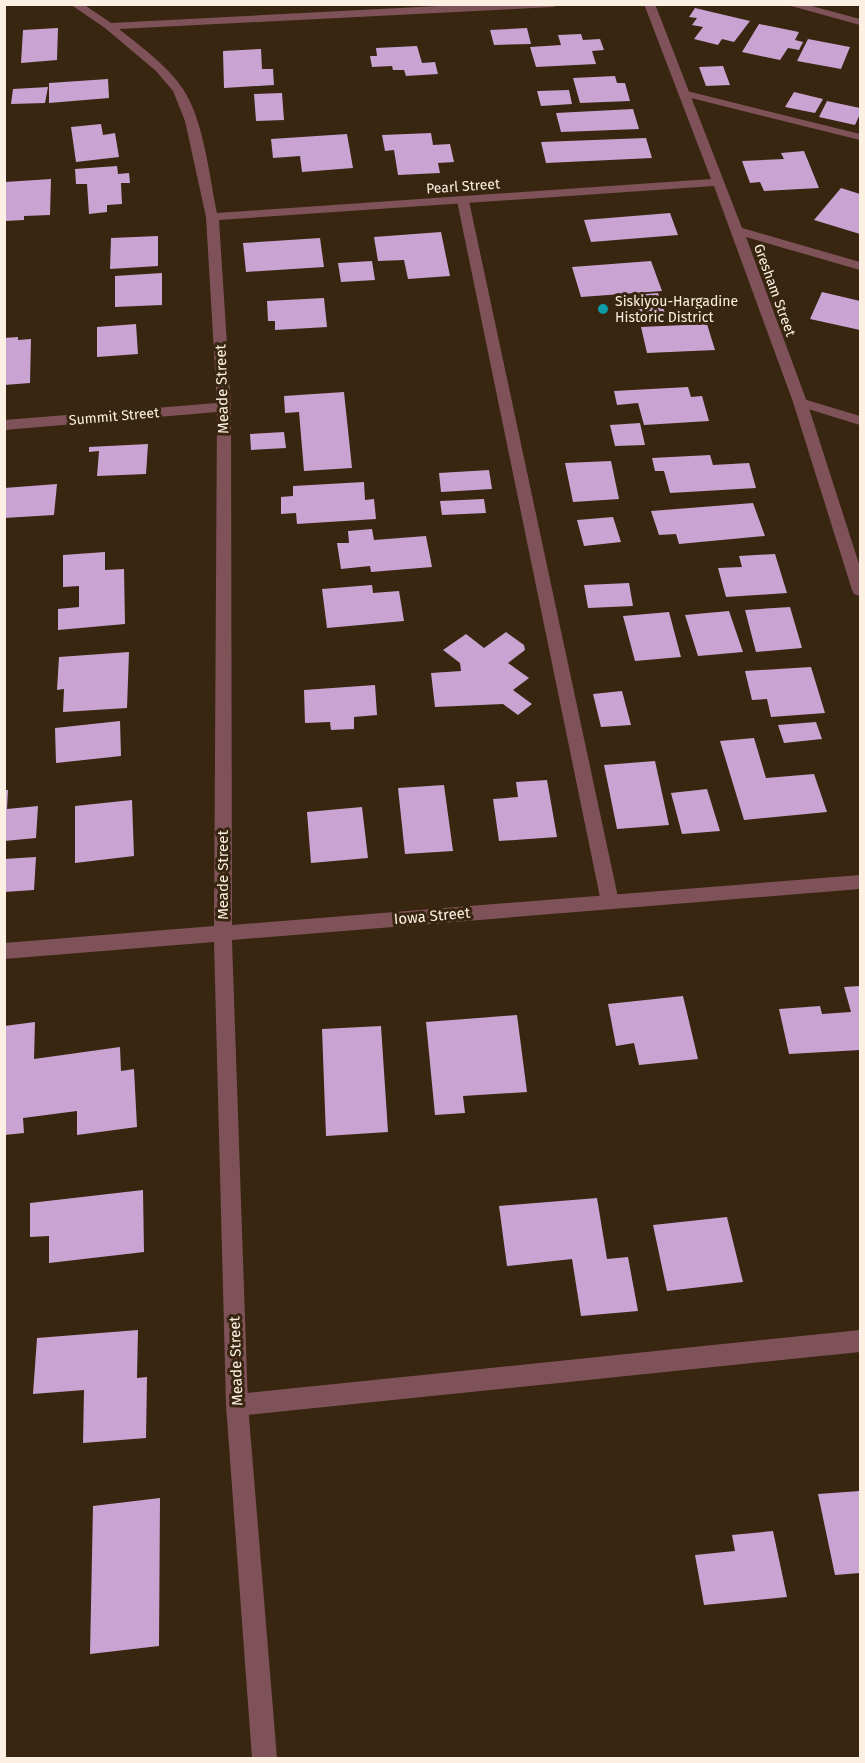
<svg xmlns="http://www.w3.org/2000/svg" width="865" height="1763" viewBox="0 0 865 1763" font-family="'Fira Sans',sans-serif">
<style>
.building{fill:#c9a4d2}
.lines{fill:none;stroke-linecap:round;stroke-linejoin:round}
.lane{fill:#7f5259;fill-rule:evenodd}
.street{fill:#7f5259;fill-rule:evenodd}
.culture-dot{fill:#0f9aa8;stroke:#382610;stroke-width:2}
.labels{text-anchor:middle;stroke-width:6;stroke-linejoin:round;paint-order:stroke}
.far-street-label{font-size:14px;fill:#fcf0e2;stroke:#382610}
.far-poi-label{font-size:14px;fill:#fcf0e2;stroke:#382610;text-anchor:start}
.street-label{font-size:15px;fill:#fcf0e2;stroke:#382610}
</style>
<rect width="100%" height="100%" fill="#382610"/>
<!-- building -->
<path class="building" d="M695 8 750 21 734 42 722 39 718 45 694 39 703 27 692 25 697 18 689 17Z
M759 24 799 32 795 40 803 42 799 50 788 48 780 60 742 52Z
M58 28 57 60 21 63 23 30Z
M527 28 531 44 494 45 490 30Z
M581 34 583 40 600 39 604 50 592 51 596 64 536 67 530 47 561 45 558 35Z
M808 39 850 47 841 69 797 61Z
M417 46 422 63 435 62 438 74 406 76 404 70H393L392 66 372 67 370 56H377L376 48Z
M261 49 262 69H273L274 85 224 88 223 51Z
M723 66 730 85 706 86 699 67Z
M615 76 617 83H625L630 101 580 103 573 78Z
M108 79 109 98 49 103V83Z
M48 87 45 103 11 104 13 89Z
M569 90 572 104 541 106 537 91Z
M794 92 823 99 815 113 785 107Z
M282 93 284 120 256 121 254 94Z
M827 101 860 108V114L855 125 819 117Z
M633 109 639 129 561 132 556 113Z
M101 124 103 135 115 133 119 157 76 162 71 127Z
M431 133 433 145 450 144 454 162 438 163 440 173 398 175 394 150 385 151 382 135Z
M347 134 353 168 302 172 300 156 273 158 271 139Z
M646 138 652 158 546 163 541 142Z
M804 151 819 188 764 191 760 182 750 183 742 161 784 159 781 153Z
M117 166 118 174 129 173 130 183H121L122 204 107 205V212L89 214 87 184H76L75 169Z
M51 179 50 215 24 216V220L5 221V182Z
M841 188 860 194V234L814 220Z
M670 213 678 235 591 242 584 220Z
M441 232 450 276 408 279 404 260 378 261 374 237Z
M158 236V266L110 269 111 238Z
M320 238 324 267 246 272 243 243Z
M372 261 375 280 341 282 338 263Z
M651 261 662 291 581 297 572 267Z
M162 273V305L115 307V276Z
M822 292 860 301V330L810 319Z
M658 293 666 316 640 318 633 295Z
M324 298 327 327 275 330V321H268L267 301Z
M136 324 138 354 97 357V327Z
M707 324 715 350 647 353 641 327Z
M18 337V340L31 339 30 383 4 385V338Z
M688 387 691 397 702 396 709 421 644 425 638 403 617 405 614 391Z
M344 392 352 468 304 471 299 412 285 413 284 396Z
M640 423 645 445 615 446 610 425Z
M284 432 286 448 251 450 250 434Z
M148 444 146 474 97 476 99 451 89 452V447Z
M710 455 713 465 749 463 756 488 670 493 664 471H655L652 458Z
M611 461 619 499 573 502 565 463Z
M489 470 492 489 441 492 439 473Z
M364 482 365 500 374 499 376 519 297 524 296 513 281 514V497L293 496V486Z
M57 484 54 515 4 518V488Z
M484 499 486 513 442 515 440 501Z
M753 503 765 536 679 544 676 534 659 535 651 511Z
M613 517 621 542 584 546 577 520Z
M372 529 374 540 426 536 432 567 371 572 370 566 341 569 337 543H349L348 531Z
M105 552V570L124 569 125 624 58 630V609L79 607V586L63 587V555Z
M775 554 787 593 726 597 718 568 742 567 739 556Z
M629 583 633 606 588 608 584 585Z
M372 585 373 593 399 591 404 621 327 628 322 589Z
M790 607 802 648 756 652 745 610Z
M729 611 743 652 698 656 685 615Z
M669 612 681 657 635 661 623 616Z
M506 632 524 645 525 650 508 663 529 678 513 690 532 704 518 715 503 704 435 707 431 673 461 671 460 663 443 650 466 634 484 648Z
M129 652 127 708 63 712 64 689 57 690 59 657Z
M811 667 825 713 771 717 767 699 752 700 745 671Z
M375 685 377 715 354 717V729L331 730 330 722 305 723 304 690Z
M622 691 631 725 601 727 593 694Z
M120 721 121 756 56 763 55 728Z
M816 722 822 739 784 743 778 725Z
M754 738 766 778 814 774 827 812 744 820 720 741Z
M655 761 669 825 617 829 604 765Z
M547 780 557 837 499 841 493 799 518 797 516 782Z
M444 785 453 851 405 854 398 788Z
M707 789 720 831 682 834 671 793Z
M4 790H8L7 809 38 806 36 838 4 841Z
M132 800 134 856 75 863V806Z
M362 807 368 858 311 863 307 812Z
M36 857 34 890 4 892V859Z
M860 986V1050L789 1054 779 1009 820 1006 822 1014 851 1012 844 987Z
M683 996 698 1059 639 1065 634 1043 616 1046 608 1004Z
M517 1015 527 1092 463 1096 465 1113 435 1115 426 1022Z
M35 1022 34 1059 120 1047 121 1071 134 1069 137 1127 77 1135V1111L23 1118 24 1133 4 1135V1026Z
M381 1026 388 1132 326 1136 322 1029Z
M143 1190 144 1252 49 1263V1236L30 1237V1203Z
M597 1198 607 1259 628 1257 638 1311 581 1316 572 1259 507 1266 499 1206Z
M727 1217 743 1282 667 1291 653 1225Z
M138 1330 137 1378 147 1377 146 1438 83 1443 84 1390 33 1394 37 1338Z
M860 1491V1573L835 1575 818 1494Z
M160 1498 159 1646 90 1654 93 1506Z
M773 1531 787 1597 704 1605 695 1555 735 1551 732 1535Z"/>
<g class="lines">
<!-- lane -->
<path class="lane" d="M683 90 860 134V140L679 95V91Z
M463 197 469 201 619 902 616 907 610 909 604 907 601 902 457 201Z
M800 398 860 416V425L795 405 793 402 795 399Z
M860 1330V1352L237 1416 229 1413 226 1405 229 1397 237 1394Z"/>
<!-- street -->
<path class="street" d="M70 4H83L111 23 477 4H558L553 7 119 29C141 47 167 65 183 89 204 121 209 175 217 213L711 179 644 4H655L742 228 860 262V270L746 237 807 402 860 567V596L854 594 852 590 793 402 714 186 219 220 231 407 232 925 860 875V889L232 940 248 1405 277 1758H252L226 1405 214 942 4 959V943L214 926 217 412 4 430V420L217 403 206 217 185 121 173 91 156 71 105 28Z
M784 4H804L860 19V25Z"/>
</g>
<!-- markers -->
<circle class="culture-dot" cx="603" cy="309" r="6"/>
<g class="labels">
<!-- far-street labels -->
<g class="far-street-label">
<text transform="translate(463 186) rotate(-4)" y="5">Pearl Street</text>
<text transform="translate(775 290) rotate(70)" y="5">Gresham Street</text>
<text transform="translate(114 416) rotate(-5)" y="5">Summit Street</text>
</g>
<!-- far-poi labels -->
<g class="far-poi-label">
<text x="615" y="306">Siskiyou-Hargadine<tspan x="615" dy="16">Historic District</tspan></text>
</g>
<!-- street labels -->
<g class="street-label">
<text transform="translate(222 389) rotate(-92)" y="5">Meade Street</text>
<text transform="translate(223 875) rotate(-90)" y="5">Meade Street</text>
<text transform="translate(432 916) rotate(-5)" y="5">Iowa Street</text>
<text transform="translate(236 1361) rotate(-92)" y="5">Meade Street</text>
</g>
</g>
<!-- border -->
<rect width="865" height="1763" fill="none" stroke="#fcf0e2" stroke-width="12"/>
</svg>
